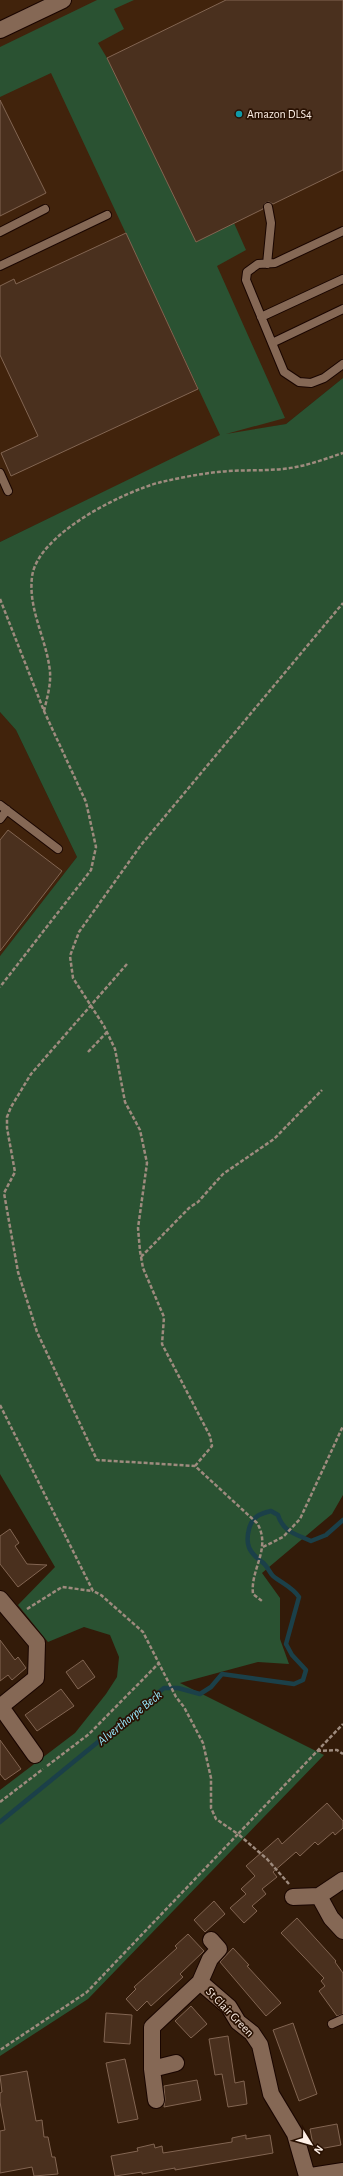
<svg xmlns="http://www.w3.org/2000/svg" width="343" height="2176" viewBox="0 0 343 2176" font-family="'Alegreya Sans',sans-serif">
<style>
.built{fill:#41230c}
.green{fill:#2a5232}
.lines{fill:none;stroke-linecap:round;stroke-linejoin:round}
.stream{stroke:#1b4049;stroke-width:4.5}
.building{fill:#4a301e;stroke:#826552}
.service-casing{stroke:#190500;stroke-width:10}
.minor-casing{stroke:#190500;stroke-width:18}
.path{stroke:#9e8b7e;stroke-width:2.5;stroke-dasharray:4 2;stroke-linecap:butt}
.service{stroke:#856855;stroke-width:8}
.minor{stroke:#856855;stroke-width:16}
.culture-dot{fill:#0f9aa8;stroke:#291102;stroke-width:1.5}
.labels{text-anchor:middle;stroke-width:3.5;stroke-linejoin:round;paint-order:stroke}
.poi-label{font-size:12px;fill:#fef0e7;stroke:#291102;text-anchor:start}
.street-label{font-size:12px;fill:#fef0e7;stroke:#291102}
.water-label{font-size:13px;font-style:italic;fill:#96e8fd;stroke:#291102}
</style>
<rect width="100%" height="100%" fill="#331b09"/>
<!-- built -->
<path class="built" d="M0 0H343V378L286 424 220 436 0 542Z
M0 712 16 730 77 857 0 956Z"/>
<!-- green -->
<path class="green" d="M97 0H134L114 9 124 29 98 43 107 58 196 241 234 223 246 250 217 266 285 418 226 434 286 424 343 378V1495L332 1514 262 1573 280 1598V1639L289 1664 258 1662 180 1683 324 1755 88 1999 0 2056V1790L75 1733 106 1694 117 1677 119 1657 110 1635 84 1627 48 1642 18 1605 55 1567 0 1474V956L77 857 16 730 0 712V542L220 435 51 73 0 97V47Z"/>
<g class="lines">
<!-- stream -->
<path class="stream" d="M0 1822 164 1688H178L200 1694 211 1687 222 1674 294 1684 303 1680 306 1670 292 1655 286 1644 299 1597C292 1587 283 1584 273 1576 269 1572 267 1565 262 1562 249 1552 245 1545 249 1529 252 1517 259 1514 271 1511L278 1515C283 1532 296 1534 311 1541L326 1535 343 1520"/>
</g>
<!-- building -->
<path class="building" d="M226 0H343V170L273 204 269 202 265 203 263 209 196 242 107 58Z
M0 100 46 193 0 216Z
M126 233 198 389 11 476 1 453 38 436 0 355V286L14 279 16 284Z
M8 830 62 871 0 951V840Z
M10 1529 19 1543 15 1546 27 1564 47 1565 18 1587 0 1564V1536Z
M0 1640 15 1660 18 1657 26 1668 12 1680 8 1675 0 1681Z
M83 1660 95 1677 78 1689 66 1672Z
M61 1689 74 1706 37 1731 25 1715Z
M0 1740 21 1769 5 1780 0 1774Z
M327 1803 343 1821V1828L335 1835 333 1832 318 1845 315 1842 300 1856 296 1852 273 1872 277 1877 262 1889 266 1894 252 1906 257 1911 244 1923 230 1908 246 1894 241 1889 255 1876 246 1866 278 1838 282 1844Z
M214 1901 225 1914 205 1932 194 1920Z
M297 1918 336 1961 335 1962 343 1973V2014L337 2016 319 1991 325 1986 321 1981 324 1978 281 1933Z
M188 1934 204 1951 180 1974 183 1977 151 2006 147 2001 137 2011 126 1999 136 1989 134 1987 177 1948 175 1946Z
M233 1948 249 1965 247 1966 281 2003 266 2016 220 1962Z
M191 2006 207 2024 191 2038 175 2021Z
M106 2013 132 2015 130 2044 104 2042Z
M293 2023 317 2094 299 2101 273 2030Z
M228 2036 235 2083 244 2081 247 2104 228 2107 222 2074 215 2075 209 2039Z
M125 2059 138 2119 118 2123 106 2063Z
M27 2071 36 2121 42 2120 44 2137H48L52 2157H55L58 2174 34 2176 32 2167 0 2173V2131L5 2130 0 2102V2093L2 2092 0 2076Z
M197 2080 201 2100 164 2107 165 2099 164 2086Z
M337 2124 341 2145 314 2150 310 2129Z
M246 2135V2139L270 2135 273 2153 175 2170V2168L142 2174V2172L115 2176 111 2156 138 2151 137 2148 154 2144 155 2148 162 2146 163 2153 232 2142V2138Z"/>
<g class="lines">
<defs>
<path id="service" d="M343 231 275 263 258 264 247 272 246 280 284 372 299 382 311 383 324 378 343 364
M0 232 45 209
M267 264 271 223 268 207
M0 266 107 215
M261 317 343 279
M272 343 343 309
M0 473 8 491
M0 805 58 849
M0 819 7 810
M332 2024 343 2019"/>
<path id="minor" d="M0 30 63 0
M0 1599 37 1643 36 1678 0 1707
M1 1707 35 1755
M319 1896 331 1918 343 1931
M293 1897 319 1896 343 1880
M200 1982 229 2007 238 2022 252 2033 260 2045 271 2094 295 2134 307 2176
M152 2069 176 2063
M156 2100 152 2069V2027L200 1982 210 1959 219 1949 211 1940
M311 2176 343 2171"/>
</defs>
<!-- service casing -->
<use href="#service" class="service-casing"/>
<!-- minor casing -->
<use href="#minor" class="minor-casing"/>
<!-- path -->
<path class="path" d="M0 599 44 711 86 802 96 847 91 870 0 987
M44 711C47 698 51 685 50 672 47 640 28 610 32 577 37 534 123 492 161 482 179 478 199 474 218 472 244 469 271 472 296 467 312 464 328 458 343 453
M127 964 31 1074 11 1107 7 1117V1128L15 1172 4 1193 18 1272 37 1332 97 1460 195 1466 257 1523C272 1548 250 1569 253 1594L262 1601
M88 1052 107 1032
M141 1257 190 1207 198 1202 223 1174 274 1139 322 1090
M0 1405 93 1591 101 1595 143 1632 176 1697 184 1707 203 1743 211 1778V1808L216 1819 238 1834 87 1992 0 2050
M195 1466 212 1446 210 1436 162 1344 164 1317 143 1268 140 1251 138 1228 147 1163 140 1130 125 1102 115 1049 104 1026 73 978 70 956 79 932 141 845 343 603
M263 1547 283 1537 300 1519 343 1426
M27 1609 62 1587 93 1591
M317 1751 337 1750 343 1754
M47 1766 89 1734 158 1664
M0 1802 43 1769
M289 1884 267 1859 238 1834 343 1724"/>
<!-- service -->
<use href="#service" class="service"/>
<!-- minor -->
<use href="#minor" class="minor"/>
</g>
<!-- markers -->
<circle class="culture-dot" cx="239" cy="114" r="4"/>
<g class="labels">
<!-- poi labels -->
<g class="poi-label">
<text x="247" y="118">Amazon DLS4</text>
</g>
<!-- street labels -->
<g class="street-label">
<text transform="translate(230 2012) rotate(46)" y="4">St Clair Green</text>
</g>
<!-- water labels -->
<g class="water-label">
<text transform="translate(129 1717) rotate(-39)" y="5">Alverthorpe Beck</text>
</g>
</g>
<!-- north arrow -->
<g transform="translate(311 2144) rotate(127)" stroke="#291102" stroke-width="3" paint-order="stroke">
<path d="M0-3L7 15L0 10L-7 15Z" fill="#fef0e7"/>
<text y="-6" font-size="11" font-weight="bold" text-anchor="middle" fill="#fef0e7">N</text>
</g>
</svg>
